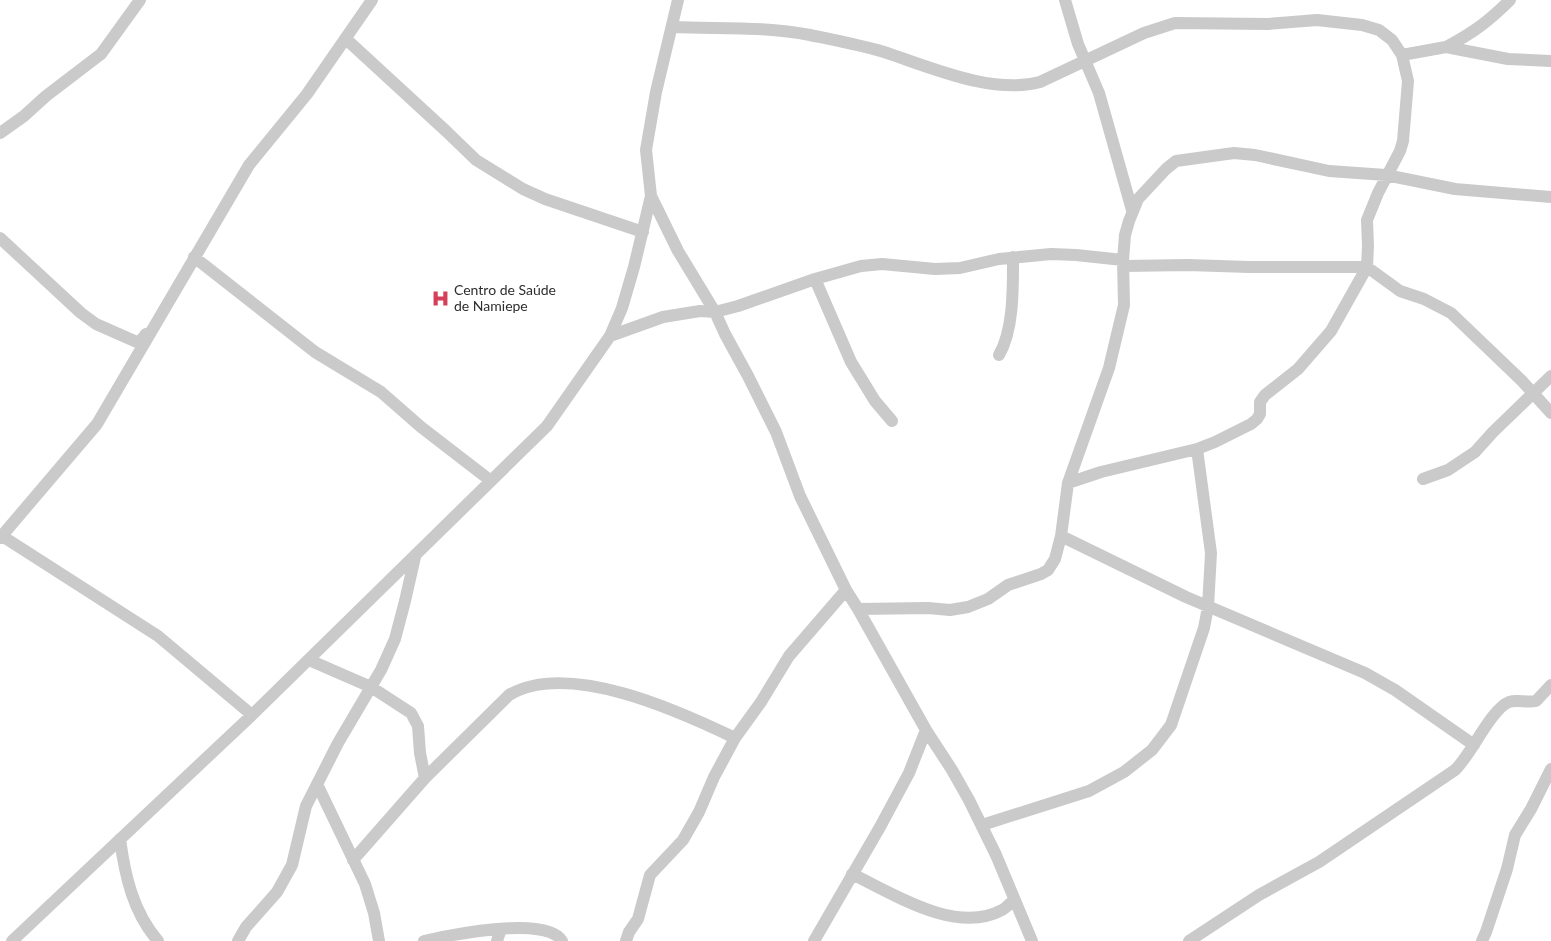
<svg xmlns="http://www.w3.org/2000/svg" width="1551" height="941" viewBox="0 0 1551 941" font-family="Lato,sans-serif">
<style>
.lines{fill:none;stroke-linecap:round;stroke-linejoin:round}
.street{stroke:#cacaca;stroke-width:12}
.labels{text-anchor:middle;stroke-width:5;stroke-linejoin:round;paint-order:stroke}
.poi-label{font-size:14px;fill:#2d2d2d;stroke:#fff;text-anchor:start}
</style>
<rect width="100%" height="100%" fill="#fff"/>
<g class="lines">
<!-- street -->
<path class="street" d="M1065 0 1078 44 1099 93 1132 210
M673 27C718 29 765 26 810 35 834 40 860 45 884 52 930 67 992 95 1040 82L1144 33 1175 23 1268 24 1317 20 1362 25 1379 30 1392 40 1402 55 1408 81 1403 141 1400 151 1378 193 1367 220 1368 246 1367 267 1331 331 1298 369 1265 395 1260 402V414L1257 419 1251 424 1215 442 1197 449 1101 472 1068 483
M346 39 446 131 476 160 523 189 545 199 643 232
M1446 47C1473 33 1489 21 1510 0
M1402 55 1446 47 1508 59 1551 61
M0 133 24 116 46 96 101 54 140 0
M651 196 678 251 715 312 725 334 748 376 776 432 800 496 846 590 858 609 926 730 952 770 969 800 996 855 1032 941
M0 238 81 313 96 324 139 343 146 334
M194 257 315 352 381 392 421 427 491 481
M1124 266 1188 265 1249 267H1367L1400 291 1424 299 1451 313 1522 381 1551 413
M815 279 851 362 875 401 892 421
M610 336 663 317 700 311 715 312 738 306 815 279 861 266 882 264 935 269 960 268 999 259 1051 254 1076 255 1123 260
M999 355C1014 329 1013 287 1013 257
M1423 479 1448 470 1475 452 1493 432 1551 376
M2 536 158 636 252 715
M1061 536 1186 597 1365 673 1395 690 1474 745
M0 538 97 424 249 165 307 94 372 0
M858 609 928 608 950 610 968 607 988 599 1008 585 1041 574 1048 570 1055 559 1061 536 1068 483 1109 368 1124 305 1123 260 1125 235 1129 221 1138 199 1166 169 1176 161 1234 153 1255 155 1329 171 1386 175 1455 189 1551 197
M309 660 371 687 411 713 418 726 420 753 425 778
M317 784 365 884 374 913 379 941
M982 825 1089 791 1124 772 1152 750 1171 725 1204 628 1208 607 1211 553 1197 449
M120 839C125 876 133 912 158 941
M353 860 425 778 509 695C568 660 679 711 735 738
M852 874C894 894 956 935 1002 910 1006 908 1010 903 1014 900
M12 941 252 715 547 426 610 336 622 308 634 267 651 196 646 150 656 92 678 0
M238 941 246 927 277 892 292 865 306 806 338 743 381 670 395 639 405 601 415 557
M424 941C450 935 547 915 562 941
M497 941 501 929
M626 941 629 932 638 919 650 875 683 840 699 812 714 777 735 738 761 702 789 656 846 590
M814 941 880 827 909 773 926 730
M1189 941 1259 895 1319 862 1455 770C1471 755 1491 709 1509 702 1517 699 1527 703 1536 701L1551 685
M1482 941 1486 932 1507 869 1515 835 1531 809 1551 769"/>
</g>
<!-- icons -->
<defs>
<symbol id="hospital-bare" viewBox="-9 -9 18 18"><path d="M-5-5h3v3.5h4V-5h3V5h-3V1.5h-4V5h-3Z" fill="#d4405a" stroke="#fff" stroke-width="2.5" paint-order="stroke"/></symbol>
</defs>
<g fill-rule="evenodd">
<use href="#hospital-bare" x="428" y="286" width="25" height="25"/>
</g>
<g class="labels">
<!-- poi labels -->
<g class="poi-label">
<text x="454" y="295">Centro de Saúde<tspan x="454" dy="16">de Namiepe</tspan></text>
</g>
</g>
</svg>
